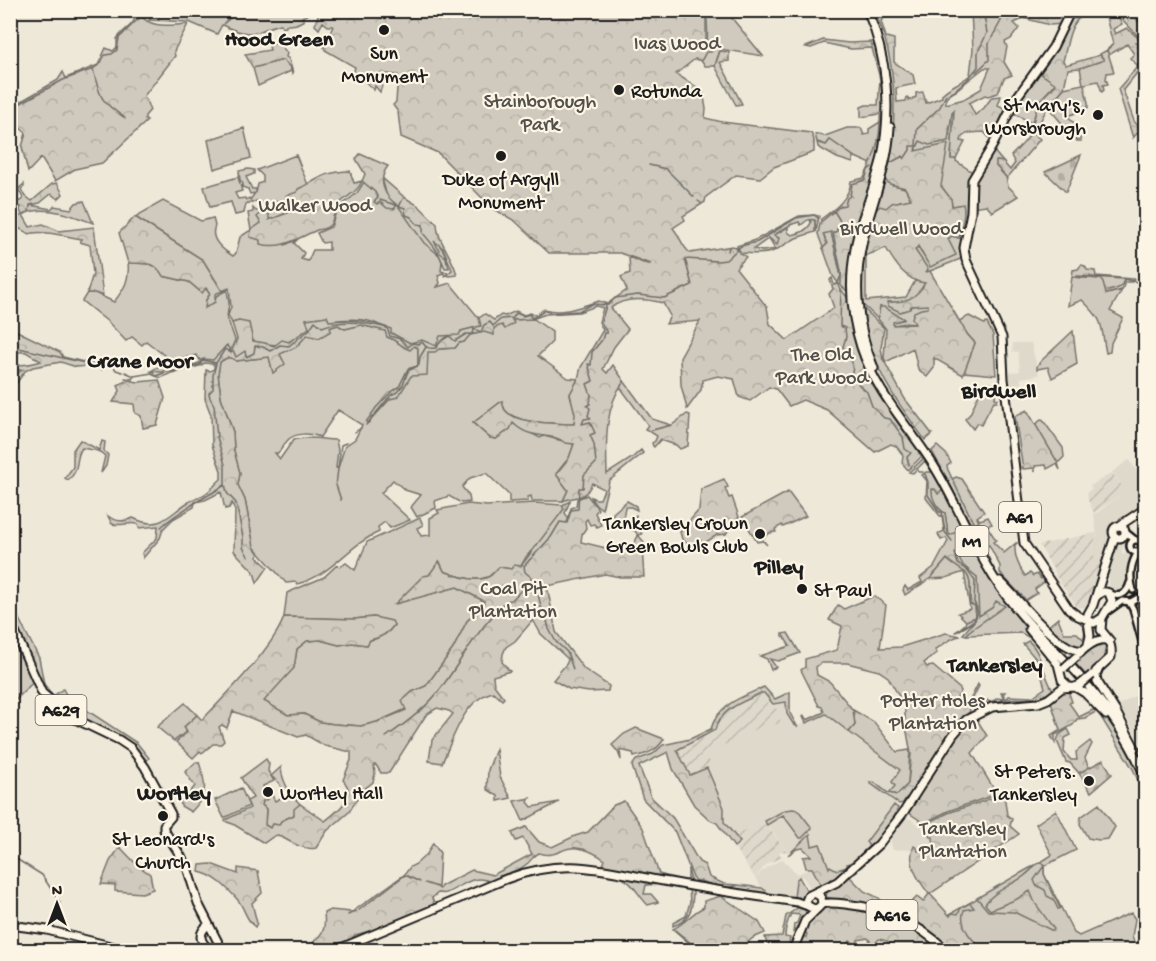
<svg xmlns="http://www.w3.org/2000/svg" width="1156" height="961" viewBox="0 0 1156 961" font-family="'Gochi Hand',sans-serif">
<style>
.built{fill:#ded9cb}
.industrial{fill:url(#industrial-furrows)}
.green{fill:#cfcabd;stroke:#76736c;stroke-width:1.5;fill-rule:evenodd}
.forest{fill:url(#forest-crowns);stroke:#76736c;stroke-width:1.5;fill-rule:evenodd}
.cemetery{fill:url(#cemetery-stones);stroke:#76736c;stroke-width:1.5}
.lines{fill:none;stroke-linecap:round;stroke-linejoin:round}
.stream{stroke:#6f6c67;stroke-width:1.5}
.major-casing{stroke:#1c1c1c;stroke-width:10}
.highway-casing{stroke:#1c1c1c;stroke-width:11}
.major{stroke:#fcf5e5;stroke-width:5}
.highway{stroke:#fcf5e5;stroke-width:7}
.highway-bridge-casing{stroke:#1c1c1c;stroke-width:11;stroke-linecap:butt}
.highway-bridge{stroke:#fcf5e5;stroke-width:7}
.poi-dot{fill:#1c1c1c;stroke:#fcf5e5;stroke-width:2}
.labels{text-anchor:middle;stroke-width:4.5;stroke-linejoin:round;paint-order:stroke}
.shield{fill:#fcf5e5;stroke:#5f5d58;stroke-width:1.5}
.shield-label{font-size:18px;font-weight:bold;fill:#1c1c1c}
.park-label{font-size:20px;fill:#52504c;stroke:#fcf5e5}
.poi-label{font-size:20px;fill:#1c1c1c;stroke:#fcf5e5}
.quarter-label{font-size:22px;font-weight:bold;fill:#1c1c1c;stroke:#fcf5e5}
</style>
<defs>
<pattern id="industrial-furrows" width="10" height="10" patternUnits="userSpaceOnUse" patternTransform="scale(1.5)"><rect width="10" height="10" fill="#ded9cb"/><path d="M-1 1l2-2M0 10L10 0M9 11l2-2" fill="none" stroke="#bebaae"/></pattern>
<pattern id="forest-crowns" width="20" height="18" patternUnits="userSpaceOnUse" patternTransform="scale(1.5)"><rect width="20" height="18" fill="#cfcabd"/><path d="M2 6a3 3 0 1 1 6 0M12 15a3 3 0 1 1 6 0" fill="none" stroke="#b1ada2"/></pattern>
<pattern id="cemetery-stones" width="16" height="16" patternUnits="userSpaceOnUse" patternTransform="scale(1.5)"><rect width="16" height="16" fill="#cfcabd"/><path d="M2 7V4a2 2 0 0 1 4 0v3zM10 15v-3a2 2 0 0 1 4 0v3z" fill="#b1ada2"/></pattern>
</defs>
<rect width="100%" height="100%" fill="#eee8d9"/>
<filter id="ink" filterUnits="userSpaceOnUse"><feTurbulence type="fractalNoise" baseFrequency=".0167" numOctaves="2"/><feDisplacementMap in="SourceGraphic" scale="12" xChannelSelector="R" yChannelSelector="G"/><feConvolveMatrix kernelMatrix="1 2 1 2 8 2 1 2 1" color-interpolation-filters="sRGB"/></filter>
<g filter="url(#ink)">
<!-- built -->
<path class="built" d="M1013 343H1031L1039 375 1021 378V385L1018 381 1019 386 1007 385 1005 373 1020 371 1018 352H1012Z
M1129 460 1145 481V492L1140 496 1143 500 1137 505 1139 508 1128 517 1113 524 1111 531 1113 536 1125 538 1128 541V544L1122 550V555L1125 552 1132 554 1125 586 1117 593 1113 592 1109 588V573L1113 562 1091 555 1097 536 1094 515V513H1097L1125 491 1112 472Z
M1145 690V751L1119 705Z
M761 693H764L773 704 786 702 794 725 797 726 826 714 909 777 893 809 866 843 869 846 844 869 830 870 820 844 812 846 810 834 788 853 765 821 735 835 724 822V808L707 768 690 775 715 730Z
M909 818 920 825 925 824 930 837 933 836 934 846 918 852 914 846 912 849 893 850 889 835 902 821Z
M783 859 797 874 812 868 822 887 814 891 808 885 803 877H799L796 880 794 898 771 895 762 888 755 878 767 867Z"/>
<!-- industrial -->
<path class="industrial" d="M1112 473 1126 491 1094 513 1088 500 1087 492 1092 489 1090 486Z
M1094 533 1097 534 1091 555 1105 559 1090 605 1088 608 1077 607 1055 575 1056 574 1039 545Z
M761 693 770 706 777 709 780 719 781 728 771 720 755 730 708 753 707 756 711 764 690 775 677 750 715 730 718 720 723 713Z
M764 821 787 852 781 851 779 853 782 857 780 858 767 864 755 878 734 847 740 842 735 835Z"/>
<!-- green -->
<path class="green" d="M158 10 235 11 223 24 239 11H249L250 13 257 10H311V13L302 17 304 20C294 26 295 24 286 25V27L282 28 281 24C272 25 265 30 257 32 244 35 233 30 222 25L217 34 189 22 149 20Z
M706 11H726L763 56 720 49 715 66H705L701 61C710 48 708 26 706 11Z
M1107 50 1114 72 1107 73 1106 79 1108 84 1103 85 1104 90 1102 92 1098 81 1084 84 1088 103V108L1068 116 1075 124 1081 141H1077L1048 107 1064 88 1083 84 1080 68 1104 60 1100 54Z
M283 60 290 67 291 71 258 86 253 68Z
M1037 71 1056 83 1037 103 1038 108 1031 123 1012 112Z
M954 111 951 158 956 159V161L974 173 963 258 925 273 927 269 915 250 917 246 930 266 955 255 948 239 952 236 959 238 963 226 955 227 954 231 947 228 941 207 939 212 930 210 931 202 952 206 951 199 915 152 920 141 949 138 952 113Z
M880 122 881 129 873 163 871 164 853 156 830 140 826 145 817 142 815 134 825 136 847 128H861L864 135 869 134V129Z
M244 128 251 158 214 169 208 140Z
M992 149 1003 162 997 161 996 166 1006 177 1008 186 1018 196 992 212 986 205 972 207V187Z
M296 155 308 185 299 189C294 213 290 212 269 220L261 213 285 245 298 239 294 243 304 253 301 259 308 261 313 250H329V242L322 243 317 233 331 227 337 209 357 193 364 182 375 192 378 198 375 202 397 205 387 197 382 178 404 197 399 207 433 241 435 240C446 252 447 258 449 268H445L442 262 441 271 449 273 445 276 443 273 438 275 440 283 437 287 450 283 479 318 481 326 461 331 460 335 436 346C427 344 416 345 408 342 396 337 386 329 375 323 362 317 342 320 328 321L327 316 306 319 310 328C285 345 283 349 253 341L239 321 232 323 228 315 231 307 229 288 222 291 203 260 135 217 163 201 201 221 213 218 215 226C209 239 223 250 233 256L236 253 240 237 251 230 248 213 253 212V208L256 211 276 207 284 202 281 200 260 207 257 201 246 204 244 213 235 215 231 202 210 207 204 187 238 177 242 191 235 193 238 199 245 198 246 200 249 198 250 200 255 193 250 194 248 189 242 187 243 184 240 180 239 171 248 169 254 170V174L246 177 252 189H256V193L258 184 263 182V176L257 170Z
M885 180 890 184 905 188 911 200 900 201 886 208 875 210Z
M84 201 93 223C74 216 49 206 29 212L30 205 51 209 54 206 71 209 76 203Z
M810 219 815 220V232L796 238 776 250 769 238 788 227V232L792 235C800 233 807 231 811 223Z
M831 231 841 276 838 283 833 276 823 248 827 244 823 234Z
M866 256V301L906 297 915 281 925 283C916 299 905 303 887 302L910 306 928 304V308L916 324 907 323 893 325 892 322 903 320 880 307 878 319 861 303 860 289 862 257Z
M128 263C145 264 154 260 163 276L189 282 202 293 205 288 210 294 206 300 215 302 216 296 227 290 229 303 227 317 235 340 230 351 226 346 214 360H200L196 355 174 361 163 373 151 371 170 360 146 341 142 345 132 337 126 341 108 322 82 301 87 293H95L114 302C124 289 130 280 128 263Z
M1072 277 1102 279 1107 294 1122 290 1110 311 1123 318 1111 343 1110 352 1106 353C1100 324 1106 323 1082 300L1068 306Z
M969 316 984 324 987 323 993 335 996 375 964 372 975 343 967 334 959 321Z
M534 319 552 332V342L538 356 568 378 578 379 570 394 576 414 574 424C556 423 517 425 505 410 503 407 503 404 502 401L473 423 490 438 496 439 510 429 512 423 540 438 544 436 574 444 569 458 556 474 568 490 563 501H532L531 496 528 497V501L509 502V495L486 473 470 478 462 487 469 496 470 502 461 503 449 496 435 501 436 508 417 517 411 507 421 495 405 490 393 480 381 493 410 520 390 528 385 522 378 527 379 532C348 545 331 576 297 584L296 582 286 583 254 547 245 500 238 485 240 473 234 451 233 432 221 397 218 374 220 362C226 358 229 355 236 361L269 357 273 372 279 354 296 347 307 335 338 325 345 329 361 325 386 331 387 337 395 340 405 348 415 346 418 348V366L408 369 399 387 390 393 376 408 368 423C389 400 410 378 427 352L439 349 455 348 459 343 464 342 469 335 484 332 510 320ZM338 410 362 425 355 439 345 446 338 468H336L338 450 336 440C327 440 319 438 310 438 304 438 299 439 294 439L280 459 275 453H278C282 449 283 445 287 441 294 432 311 433 320 437Z
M624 381 652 419 671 425 649 431 645 429 648 425 620 387Z
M984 382 997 385 995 398 998 399 997 402 994 401 981 425 977 423 973 429 965 419 970 414Z
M1042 419 1063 448 1064 457 1058 463 1060 470 1035 425Z
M956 477 962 479 984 512 977 517 979 522 974 525 952 479Z
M944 488C970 544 995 589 1033 638L1032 639 1021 633 967 635 968 632 992 608 978 617 977 577 960 563 959 550 948 533 945 513C937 509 931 498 931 490Z
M534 503 562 505 564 509 549 531 526 557 521 566 511 569 499 567C496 570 491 575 488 577 475 583 456 576 444 571L440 562 429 575 397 603 457 587 484 601 483 606 467 621 453 649 426 686 412 692 406 709 377 722 361 726 334 724 320 722 304 714 288 715 264 702 265 698 294 668 297 649 307 641 320 640 339 645 352 643 367 645 370 640C380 638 388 634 394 625L374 617 354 619 284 617 287 593 324 577 337 565 340 567 346 563 355 570 367 542 420 518 423 525 417 528 421 536 430 535V518L439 513 437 510 468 504 487 506Z
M971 525 976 529 987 526 996 540 993 542 1004 553 1016 543H1017L1015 545C1014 556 1019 567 1025 576L1030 573 1033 576 1037 574 1041 579 1043 577 1047 580 1035 589 1037 593 1026 600 1000 573V566L989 545 984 547 991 563Z
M947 559C952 565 957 566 963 570 973 577 970 592 970 603L975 605 976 617 966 621 958 613 970 609 964 572 946 578 930 579Z
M1068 611C1085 623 1088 622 1087 644L1078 650 1046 628 1058 618 1064 633H1077L1083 639C1090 623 1075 622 1068 611Z
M10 625 34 681 11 705H10Z
M788 633 800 653 778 661 770 659 776 667 771 670 767 659 760 656 790 646 782 634Z
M185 703 197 715 184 727 187 731 174 741 157 727Z
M853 710 874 722 897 752 910 750 908 784 897 795 889 793 895 786 892 782 900 770 849 732 855 725Z
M1102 712C1119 736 1145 766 1145 797L1133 769 1099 714Z
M281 767C282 781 290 794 300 804L294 815 281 821 279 825 272 824 270 828 265 825 266 809 262 805 263 801 272 795 275 801 281 798V796H285L279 783 271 776Z
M241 788 249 806 224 818 215 800Z
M530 798 528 802 532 807 559 802 523 821 514 801Z
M1099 804 1115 827 1108 839 1099 840 1088 838 1080 824 1081 817Z
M793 809 798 810 812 828 802 838H800L783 815 767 825 765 821 785 810Z
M1041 862 1044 866V874L1074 933 1079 936 1131 913 1135 919 1132 937 1136 946 1133 950H963L948 915Z
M799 877 807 891 804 899 799 900 695 885 694 882 699 881 724 889 738 885 762 888 771 895 794 898 796 880Z"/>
<!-- forest -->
<path class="forest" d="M326 11H706V39L712 43 714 49 711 52H706L701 61 695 59 676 74 703 91 706 109 705 118 722 122 811 133 814 140V152L774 167 760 178 736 175 706 197 705 202 683 216 685 220 673 228C680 236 682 247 690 253L732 246 736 247 740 253 746 257 736 268 767 307 770 324 787 340 834 308 829 294 833 289 830 280 832 278 834 285 837 284 847 297 862 361 884 400 924 454 908 470 902 463 903 455 896 446 891 444 875 452 827 410 803 400 789 406 776 389 769 387 750 401 739 397 734 379 718 376 703 380 701 390 687 409 681 385 680 357 700 321 666 324 670 316 663 303C647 299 625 296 611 308L628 329 614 347 603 369 607 373 613 365 624 381C604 408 606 442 607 474L632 458 641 450 643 453 609 481 602 509 594 503 591 497 595 499H600L604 489 592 483C584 502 577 494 563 501L568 490 556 474 569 458 574 444 565 443C552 431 532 442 513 423L510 429 496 439 490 438 473 423 502 401C503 404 503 407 505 410 517 425 556 423 574 424L575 414 570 394 578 379 581 367 603 330 599 322 603 308 596 306 579 312 546 314 532 319 512 320 514 323 505 329 502 325 494 328V335L484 332 470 335 464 342 459 343 455 348 439 349 435 352H428L427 375 411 376 398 397 390 399 368 423 366 422 376 408 390 393 399 387 408 369 418 366V348L414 346 410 350C401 346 396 340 387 337L385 331 361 325 345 329 338 325 330 327 331 331 319 338 307 335 296 347 280 354 285 364 273 373 269 357 236 361C229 355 226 358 220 362L218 374 221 397 233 432 234 451 240 473 238 485 245 500 254 547 259 554 257 557 268 567 257 583 254 572 234 551 235 511 232 503 229 508 225 509 221 492 205 500 195 502 194 507 173 519 163 529 160 538 143 558 142 553 157 538 158 526 139 528 138 524C129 522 122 526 112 524L108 516C117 522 123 522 133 518 160 531 167 516 187 503 192 500 199 498 203 495 210 492 215 484 221 479V471L212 445 211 415 205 399 206 370 210 371 214 369V364L204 363 201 366 198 365 171 373 161 378 153 375 152 371 163 372 174 361 184 358 173 362 171 366 173 371 199 363 203 359 213 360 227 345 231 353 237 339 232 323 239 321 249 323 253 341 265 343 274 346 282 340 289 342 309 328 306 319 327 316 329 321C353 319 368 320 391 329V333L410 343 422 340 436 346 440 336 459 335 461 331 481 326 479 318 485 314 494 320 501 315 505 316 516 311 524 315 530 313 536 315 544 309C564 315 580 306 599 301L607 304 627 290 621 277 630 273 629 257 643 263 651 264 620 253H549L515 221 492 208 438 153 401 137 398 112 393 105 396 102 398 75 386 74 380 92 375 86 374 90 354 71 355 67 325 50 321 37 328 38 333 26H328L323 22 319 29 315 25 318 15Z
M874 11H880L883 19 881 21 886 37 894 39V62L913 75 915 84 896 88 897 102 906 101 907 97 909 98V101L916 97V93L923 92 926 103 942 97V94C951 85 960 84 970 75L973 49 971 11H1091C1068 19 1069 40 1063 61L1066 65 1100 55 1104 60 1080 68 1068 69 1064 88 1048 106 1034 134 1040 139 1007 178 996 166V161L1003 162 1010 170 1015 163 1011 156C1016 150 1024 144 1028 137 1030 133 1038 107 1037 103L1056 84 1037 71 1063 24 1050 25 1023 18 1021 20 1014 23 1019 28 1011 39 1005 42 1007 47 1004 62 1012 75 1004 78 998 93 988 96 985 95 969 103 975 115 984 108 992 97 1001 96 998 105 1009 110 995 138 990 139 984 132 968 133 962 137 961 141 965 142 956 159H951L954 111 952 113 948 141 929 145 920 141 915 151 948 144 941 186 951 199 952 206 963 204C966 216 961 226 959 238L952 236 948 239 956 255 930 267 918 246 915 250 928 269 926 272 930 271 967 334 975 343 963 375 934 358V368L927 377 918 369 913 348 886 362 884 358 886 329 878 319 880 307H884L904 319 893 322V325L915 324 912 318 914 312 921 309 928 308V305L911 306 910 309 900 312 888 306 887 302C904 303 916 299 925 283 906 281 895 264 886 248L862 257C866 241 867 217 880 206L886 208 892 203 911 199 905 188 890 184 885 180C898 126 899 62 874 11ZM984 68H990L981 89 964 99 946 104V98Z
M1097 11H1145V14L1137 19 1145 30V48L1138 36 1117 14 1122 24 1113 29 1115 34 1127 28 1138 38 1143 47 1141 49 1139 42H1136L1140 50 1138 52 1139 57 1143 55 1144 48 1146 55 1137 65 1130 58 1134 54 1127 44 1109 55 1107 50 1113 44 1105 13Z
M137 12C151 30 169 25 188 24L174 51 175 56 144 96 150 110 145 116V120L147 121 102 163 75 169 55 181 41 158 28 172 22 147 26 133 11 120V107L58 80 63 72 66 78 98 65 106 48 113 51 117 47V39C123 29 135 26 137 12Z
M823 40 849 43 871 42 872 46 877 45 883 81 885 106 883 132 849 293 838 283 841 276 831 232 823 234 827 244 823 248 818 234 821 219C835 209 849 199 851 181L864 178C875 155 881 140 880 114L861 117V107L866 105H878L880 79 872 48 851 49 824 43 811 48 806 47Z
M277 41 287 53 286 57 289 59 293 73 292 74 290 67 283 60 253 68 245 54 270 50 269 46Z
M720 51 729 52V61L720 62 742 104 736 105 715 66Z
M1145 58V70L1141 68 1123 90 1134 121 1142 131V132L1139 131 1133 138 1118 89Z
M830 140 853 156V163L837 158 818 147 817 142 826 145Z
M360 154 388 166C377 180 384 196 397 205L394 209 387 208 380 202 377 204 374 202 378 198 375 192 362 181C357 193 348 195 339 204 332 209 335 219 330 225 327 229 321 229 317 230 298 238 282 250 260 244V240L250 237 251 230 261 223 257 217 261 213 269 214V220L290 212 295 206 285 202 286 196 297 192 298 189C321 179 322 172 350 171L354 183 362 181 365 174 356 159Z
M57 183 63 194 58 199 51 194 40 203 30 205 29 212 23 215 30 227 43 224 59 231 94 227 103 296 95 293H87L93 274 90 245 80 242 82 239C69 237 40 229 29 234L13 225 16 219 22 215 20 210 21 207 11 206V201H21L23 198 18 189 24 184V187L21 189 24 195 32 201 52 184Z
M404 197 419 206 437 224C437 241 453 256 457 275L450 276 446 275 452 270 443 248 434 241 439 250 438 254 424 243 399 207Z
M814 215 819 216 816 232 815 220C807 218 806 222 801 225L799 222 790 225 774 235 779 238 777 245 769 238 754 249 762 251 776 249V250C765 255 753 254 741 253L737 246 755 240 799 216Z
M135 217 203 260 222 291 215 294V302L205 308 206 300 210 294 206 288 202 293 189 282 163 276C154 260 145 264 128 263L119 233Z
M1081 265 1085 266 1087 270 1095 271 1096 276 1135 279 1132 282H1125L1122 290 1106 294 1102 279 1072 277 1073 270 1078 269Z
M862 307 884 328 881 348 883 359 905 399 932 434 925 440C901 407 882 383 869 344 865 332 861 319 862 307Z
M11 328 60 352 63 357 96 365 100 368 89 366 76 367 61 362 33 367 25 371 11 391V379L22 370 11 371V367C22 364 31 365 41 361L26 352H11Z
M1073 331 1077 364 1052 378 1048 367 1037 369V366L1041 361Z
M128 380 138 382 159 380 165 398 157 425 143 428 141 416 135 413 134 404 113 402 120 391 118 385Z
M1027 410 1058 463 1047 469 1046 465 1035 466V472L1034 468 1023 469 1015 416Z
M687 414 690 415 688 446 680 449 676 445 663 441 661 439 654 447 653 446 652 443 655 441 657 436 649 431 672 425Z
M80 440 99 450 102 441 105 442 104 451 108 455 106 466 101 473 105 456C99 449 91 450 82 448 74 459 81 470 68 480L65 478 73 467V450Z
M937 446 946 454 951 463 947 466 948 470 974 524 979 522 977 517 980 520 988 517 992 524 976 529 971 525 932 451Z
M925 457 944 488 938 494 935 489H932C931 498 937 509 945 513L948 533 950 535 962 529 967 539C953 560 959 563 977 577L979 616 992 608 996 601 1005 606 968 632 967 635 963 634 976 619 956 632 965 624 966 621 976 617 975 606 970 604C970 593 973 577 963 571 957 566 952 565 947 559L930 579 905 595 903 590 905 586 908 590 922 582 920 578 934 567 948 541 946 538 941 540 938 534 944 531 942 516H940L926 498 927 481 922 475 926 472H932L925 461 913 473 909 472Z
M724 479 728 487 725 488 729 498 732 497 739 517 733 522 726 534 717 535 703 544 700 540 690 546 682 539 680 532 699 510 701 489Z
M788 492 806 516 783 527 782 525 775 529 776 532 770 533 762 539 767 545 763 541 757 542 742 517Z
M587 495 598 509 595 513 601 525 597 527 594 524 590 525 587 519 585 521 586 528 582 534 581 542 610 549 634 545 638 535 635 531 613 519V513L627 501 636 506 637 510 631 507H625L623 519 628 520 636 515V524L642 534 638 535 644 542 642 548 644 577H620L605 574 547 586 556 632 584 669 609 686 608 691 589 692 569 689 553 680 567 663 568 659 541 634 533 620 515 641 506 647 503 654 502 662 510 671 493 676 494 685 504 698 502 700 493 692C464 699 453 739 442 763L429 761 432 740 453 714 449 711 437 708 426 715 389 773H381L376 765H374L375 774 373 782 362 791 349 812 327 831 316 848C303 851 289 841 278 835L274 836 264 843 233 824 227 822 225 820 250 808 247 801 253 798 241 778 266 759 269 764 268 771 274 781 263 786 268 799 263 801 262 805 266 809 265 825 270 828 272 824 279 825 281 821 294 815V809L300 804 325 821C338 811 358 796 343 780L351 760V752L325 746 306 735 298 737 233 711 227 728 222 725 219 727 224 741 221 744H213L202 753 200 751 193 758 176 742 187 732 184 727 197 715 202 720C225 696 274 647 284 617L354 619 374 617 392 621 394 625C388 634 380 638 370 640L367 645 352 643 339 645 320 640 307 641 297 649 294 668 264 701 288 715 304 714 320 722 334 724 361 726 377 722 406 710 402 701 412 692 426 686 453 649 467 621 483 606 484 601 457 587 395 604 423 576 429 575 439 561 444 571C456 576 475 583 488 577 492 575 496 570 499 567L511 569 514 565 521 566 564 509 562 505 570 501 565 513 568 518 571 508 576 506 577 499Z
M10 584 19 619 39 658 44 684 53 696 63 689 68 698 137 743 149 758 146 762 139 755 58 707 39 684 11 617Z
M874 596 886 605 880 648 901 647 946 633 961 636C954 635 941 646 935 650L937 653 924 663 927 667 933 666 960 689 961 691 957 698 960 701 969 705 970 711 950 734 910 797 906 798 903 803 899 804 870 783 874 782 888 793 897 795 908 784 911 754 905 721V707L888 677 879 671 847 663H821L816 667 817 675 830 682 853 710 855 725 849 732 826 714 806 723 803 717 804 716 807 720 824 712 822 707 819 706 801 670 805 667V659L837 650 842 626 829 620 838 605 844 609Z
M1028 641C1040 648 1044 677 1053 690 1038 703 1024 697 1007 699 996 701 984 706 974 707L971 698 978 684 979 686 972 700 975 705 986 702 987 700 990 702 995 700 997 698 1004 699 1001 692H1005L1003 694 1006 699 1009 696 1032 697 1045 688 1037 660 1023 644Z
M1101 643 1106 645 1103 660 1087 676 1074 662 1077 659 1080 661 1082 653 1094 646 1095 648Z
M764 687 775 699 790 692V713L797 726 794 725 787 714 786 702 773 704 764 693H761C742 703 721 708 715 730L677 750 690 775 707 768 724 808V822L740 842 734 847 717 823 710 820 694 805 673 769 668 752 639 766 651 797 673 818 699 862 705 865 709 877 724 884 738 885C713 893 713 881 694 880L675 832 643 799 632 766 636 760 653 754 663 745 690 739 711 729C718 704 742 697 764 687Z
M1068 690 1072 702 1069 703 1079 717 1097 708 1099 710 1085 718 1077 719 1073 725 1055 735V743L1051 736 1060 730 1051 702 1031 707 1000 709 976 718 987 736 972 753 997 794 948 811 924 823 909 813V808L967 721 990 709 1038 705 1061 691Z
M636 728 664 739C657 751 647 754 634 757L633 753 620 750 621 760 618 752 612 745 624 734Z
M1068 729 1071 735 1065 738 1064 752 1071 760H1077L1076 752 1090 741 1092 744 1085 758 1089 768 1079 773 1070 763 1066 762 1057 741 1059 735Z
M496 749 500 777 511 798 498 801V796L487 789 488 770Z
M196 762H199C206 784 209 794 191 812L181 806 179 794 183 791 189 794 195 786 185 772Z
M1004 794 1007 815 1012 819 1010 826 1019 834 930 894 950 916 952 913 958 914 961 908 970 903 974 908 964 910C958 926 974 946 989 950H951L911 922 826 897 827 892 884 841 878 851 850 877 864 891 879 898 885 905 893 908 903 903 910 904 917 897 923 902 929 894C919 881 906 863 914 846L917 848 918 851 934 846 933 837H930L928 833 933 831 930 822 948 813Z
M624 801 643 828 659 874 688 882V868L692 885 625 872 603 865 605 860C597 854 587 849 577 848 562 846 556 859 539 853 533 856 532 859 528 863 519 871 510 873 499 876L498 879 492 882C471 873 463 887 446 893 444 894 441 893 438 893L432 898 435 907 388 926 355 935 347 944 330 950H308C317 933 327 938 324 913L330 910 352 912 405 874 410 867 416 864 427 854 433 843 440 853 438 888 440 889 441 886 472 870 493 875 532 854 523 838 516 841 512 833 526 827 539 842 552 847 575 836 588 832 614 805Z
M894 805 898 808 890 827 836 880 822 887 812 868H806L803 857 811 856 803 848 797 849 788 855 810 834 812 846 820 844 829 868 830 866 837 870 847 867V864L854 861 869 846 866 842Z
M1056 810 1076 850 1044 866V874L1060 908 1058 909 1053 899 1047 896 1045 890 1036 885 1034 880 1044 866 1041 862 1052 855 1036 824Z
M120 847 138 866 150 874 153 889 142 893 115 891V885L101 884 110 861Z
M211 864 238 874V868L258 871 262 893 252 903 257 923 255 927C245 919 245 908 237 899 227 888 215 875 199 872L200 865Z
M1035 865C1023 883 996 887 985 904L990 910 1017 899 1030 891 1035 903 1054 929 1053 931 1014 912 988 911 977 898Z
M559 867 595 869 693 888C693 906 692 920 673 926V923L686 916 690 902 689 889 662 884 646 885 644 894H651L658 902 648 905C641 899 634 885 627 881 601 862 544 871 514 879 497 885 480 894 464 902L467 899 520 875Z
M721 896 759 922 765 933 753 938 748 942 750 946 764 950H697L673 929C686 923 691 913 704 907V901Z
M823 905 859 907 900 919 945 950H893L887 941 879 939 869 950 870 941 868 938 858 940 857 945 850 941 848 944 852 950H796L802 937H806L807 934 802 930 810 917Z
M799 907 805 909 806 913 793 933 794 924 797 923 800 915 791 914C787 922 785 928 785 937L790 938 788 950H765L768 949 765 937 782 936 786 916Z"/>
<!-- cemetery -->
<path class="cemetery" d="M1081 155 1066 192 1045 172Z
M1103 760 1112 774 1091 792 1079 773Z"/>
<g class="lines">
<!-- stream -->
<path class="stream" d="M992 10 995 12 997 10
M93 69C100 98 100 101 125 118
M976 72 989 60V43L1001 21 1003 10
M10 109 63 80 93 69 100 64 105 55 112 54 117 50 119 38 139 18 141 10
M890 163 903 156 904 159 910 150V146H916L917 129 940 107 946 95 956 91 957 88 967 80 978 67V52L987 33 983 10
M649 165 666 169 694 197
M380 200 405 208 406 215 411 217 417 224 423 225V233C432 244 438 250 443 264
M698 201 701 203
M834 211 842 224 841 228H837V231L833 233 841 271V284
M822 221 840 206 845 205 847 198 850 196 852 184 865 180 868 170 872 167
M728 251 729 247
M440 253 446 257 447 263
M1077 276 1124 279 1146 284
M841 289 840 326 845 328 846 337 843 347C848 354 855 363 852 372L859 385 867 392 872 406 884 418 890 419 903 437 905 449 911 453 907 457 909 465
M1108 291C1116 289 1122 289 1124 279
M608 305 615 298 638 295 664 298 692 285 685 259 718 261 726 260 741 246 757 242 796 218 814 215 818 218
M10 346 94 365 102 370 109 363 112 364 116 370 122 372
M216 364 213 375V389L209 393 210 398 214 405 217 437 225 465V484L227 493 236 503 243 537V547L248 556
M125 372 134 376 152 373 156 376 169 371 175 373 199 366 203 360 216 363 225 349 229 352H234L236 357 245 351 246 357 254 353 255 346 263 347 270 351 280 345 289 346 309 330 315 321 322 327C343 319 365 322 387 328L390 336 400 339 408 347 413 343 418 344 422 342C426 348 429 349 436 348L441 341 449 336 455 341 466 334H473L474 329 481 332 484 325 490 322 493 326 501 319 513 318 516 313 523 316 530 314 531 318 537 316 545 310 551 313 579 311 591 304 607 305
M125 378 132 379 134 376
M366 425 391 395 397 392 403 385 408 371 419 365 420 357 426 347
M355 432 361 428
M917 469 919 472H923
M925 474 928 482V495L939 512H942L945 532 952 541
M341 500 336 485 341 445 346 443
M161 527C181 509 203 499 225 485
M531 583V577L525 572 524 566 551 537 560 522 567 523 571 510 578 509 579 488H583L584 475 596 463 594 444 590 435 595 433 590 422 582 424 584 419 591 418 588 416 590 408 587 406 590 404 591 395 587 384 593 381 588 364 591 365 592 352 602 340 604 333H607L601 322 606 306
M531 584 532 587 537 589 541 607 545 612 549 629 556 642 567 652 573 669
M955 632C969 626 984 618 974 602L975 581 967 570 958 564 955 553
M386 737C405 724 424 710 438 692 456 669 470 642 489 620 496 613 502 600 512 600L523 588 530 583
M10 855 42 875 60 903
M425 883 437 887
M359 910 405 875 420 882
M348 915 356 911
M675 930 699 950"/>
<defs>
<path id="major" d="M1125 532 1135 540
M1130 546a6 6 0 1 1 12 0a6 6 0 1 1-12 0Z
M1133 590C1129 577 1131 563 1138 552
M1109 593C1119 599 1127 594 1130 583
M1129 602 1133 609 1146 655
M1108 611 1122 601 1131 602 1138 598 1146 600"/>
<path id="highway" d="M867 10C888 58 892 111 881 161 875 184 867 205 860 226 849 266 848 307 861 347 876 393 909 426 934 466 963 513 979 564 1015 607 1034 631 1057 651 1077 673 1105 704 1130 740 1146 779
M1071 10 1053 47 1017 97 993 145 972 180 971 212 964 248 966 260 1002 337 1004 379 1024 543 1069 609 1078 616 1088 620
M874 368C857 328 853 283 863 240 872 202 888 167 890 127
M1119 526 1146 508
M1113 532a6 6 0 1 1 12 0a6 6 0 1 1-12 0Z
M1000 581C1016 596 1061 655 1083 650
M1096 597C1100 593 1103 590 1109 593L1112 601 1102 618 1094 623 1088 620V614L1093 605 1115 536
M1102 618 1101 630 1110 641
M10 621 42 693 69 716 119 740 131 748 145 767 171 814V817L164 825V830L186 864 198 903 222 950
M1029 629 1058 664 1062 680 1069 687
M1088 644 1090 636 1088 621
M1080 653C1091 642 1114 628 1111 657L1096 671
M1099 668 1096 675 1097 681 1115 710 1135 748
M1075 687 1085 693 1106 715
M822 904C829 902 837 903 845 904 884 908 918 923 946 950
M818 908 814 909 808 906 806 901 808 896 837 882 879 844 903 813 953 735 966 720 992 707 1038 703 1048 699 1062 688 1075 687 1080 685
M10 925 47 930 126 950
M208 925C197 934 200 942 210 950
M336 950 506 879C569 855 607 872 669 882 712 890 754 896 797 902L808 906
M793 950 805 921 822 904 821 897 815 893"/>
</defs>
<!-- major casing -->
<use href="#major" class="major-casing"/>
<!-- highway casing -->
<use href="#highway" class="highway-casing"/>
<!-- major -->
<use href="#major" class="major"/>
<!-- highway -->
<use href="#highway" class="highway"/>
<defs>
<path id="highway-bridge" d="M1064 668 1076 657
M1080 685 1092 675"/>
</defs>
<!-- highway-bridge casing -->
<use href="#highway-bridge" class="highway-bridge-casing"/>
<!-- highway-bridge -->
<use href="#highway-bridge" class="highway-bridge"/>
</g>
</g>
<!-- markers -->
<g class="poi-dot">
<circle cx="384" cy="30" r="6"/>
<circle cx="619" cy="90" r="6"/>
<circle cx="1098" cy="115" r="6"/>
<circle cx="501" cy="156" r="6"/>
<circle cx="760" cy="534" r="6"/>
<circle cx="802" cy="589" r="6"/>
<circle cx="1089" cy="781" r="6"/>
<circle cx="268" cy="792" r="6"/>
<circle cx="163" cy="816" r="6"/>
</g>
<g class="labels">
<!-- shield labels -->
<g class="shield">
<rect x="999" y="502" width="42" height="30" rx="4.5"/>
<rect x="955.5" y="526" width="33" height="30" rx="4.5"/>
<rect x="35.5" y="695" width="51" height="30" rx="4.5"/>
<rect x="866.5" y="900" width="51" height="30" rx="4.5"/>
</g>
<g class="shield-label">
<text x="1020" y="523">A61</text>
<text x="972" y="547">M1</text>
<text x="61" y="716">A629</text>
<text x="892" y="921">A616</text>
</g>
<!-- park labels -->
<g class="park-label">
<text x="677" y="49">Ivas Wood</text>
<text x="540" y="107">Stainborough<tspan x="540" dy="23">Park</tspan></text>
<text x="315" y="211">Walker Wood</text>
<text x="901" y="234">Birdwell Wood</text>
<text x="822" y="360">The Old<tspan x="822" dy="23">Park Wood</tspan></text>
<text x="513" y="594">Coal Pit<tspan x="513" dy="23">Plantation</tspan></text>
<text x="933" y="706">Potter Holes<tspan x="933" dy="23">Plantation</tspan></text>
<text x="963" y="834">Tankersley<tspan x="963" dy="23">Plantation</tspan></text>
</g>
<!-- poi labels -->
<g class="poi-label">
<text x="384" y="59">Sun<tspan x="384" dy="23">Monument</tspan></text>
<text x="631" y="97" text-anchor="start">Rotunda</text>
<text x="1086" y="111" text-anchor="end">St Mary's,<tspan x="1086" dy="23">Worsbrough</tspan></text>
<text x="501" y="185">Duke of Argyll<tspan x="501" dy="23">Monument</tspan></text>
<text x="748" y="529" text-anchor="end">Tankersley Crown<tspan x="748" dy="23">Green Bowls Club</tspan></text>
<text x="814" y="596" text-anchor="start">St Paul</text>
<text x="1077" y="777" text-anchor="end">St Peters.<tspan x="1077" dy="23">Tankersley</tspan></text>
<text x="280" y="799" text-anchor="start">Wortley Hall</text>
<text x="163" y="845">St Leonard's<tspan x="163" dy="23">Church</tspan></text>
</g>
<!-- quarter labels -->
<g class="quarter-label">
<text x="279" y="45">Hood Green</text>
<text x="140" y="367">Crane Moor</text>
<text x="999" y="397">Birdwell</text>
<text x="779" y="573">Pilley</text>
<text x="995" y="671">Tankersley</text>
<text x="174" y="799">Wortley</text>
</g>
</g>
<!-- margin -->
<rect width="1156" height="961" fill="none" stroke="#fcf5e5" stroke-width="36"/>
<rect x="18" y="18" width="1120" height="925" fill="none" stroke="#1c1c1c" stroke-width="2" filter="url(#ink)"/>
<!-- north arrow -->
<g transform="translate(57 904)" stroke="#fcf5e5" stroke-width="4.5" paint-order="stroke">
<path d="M0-4.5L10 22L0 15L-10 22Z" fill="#1c1c1c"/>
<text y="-9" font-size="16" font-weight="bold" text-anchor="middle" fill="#1c1c1c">N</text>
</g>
</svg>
